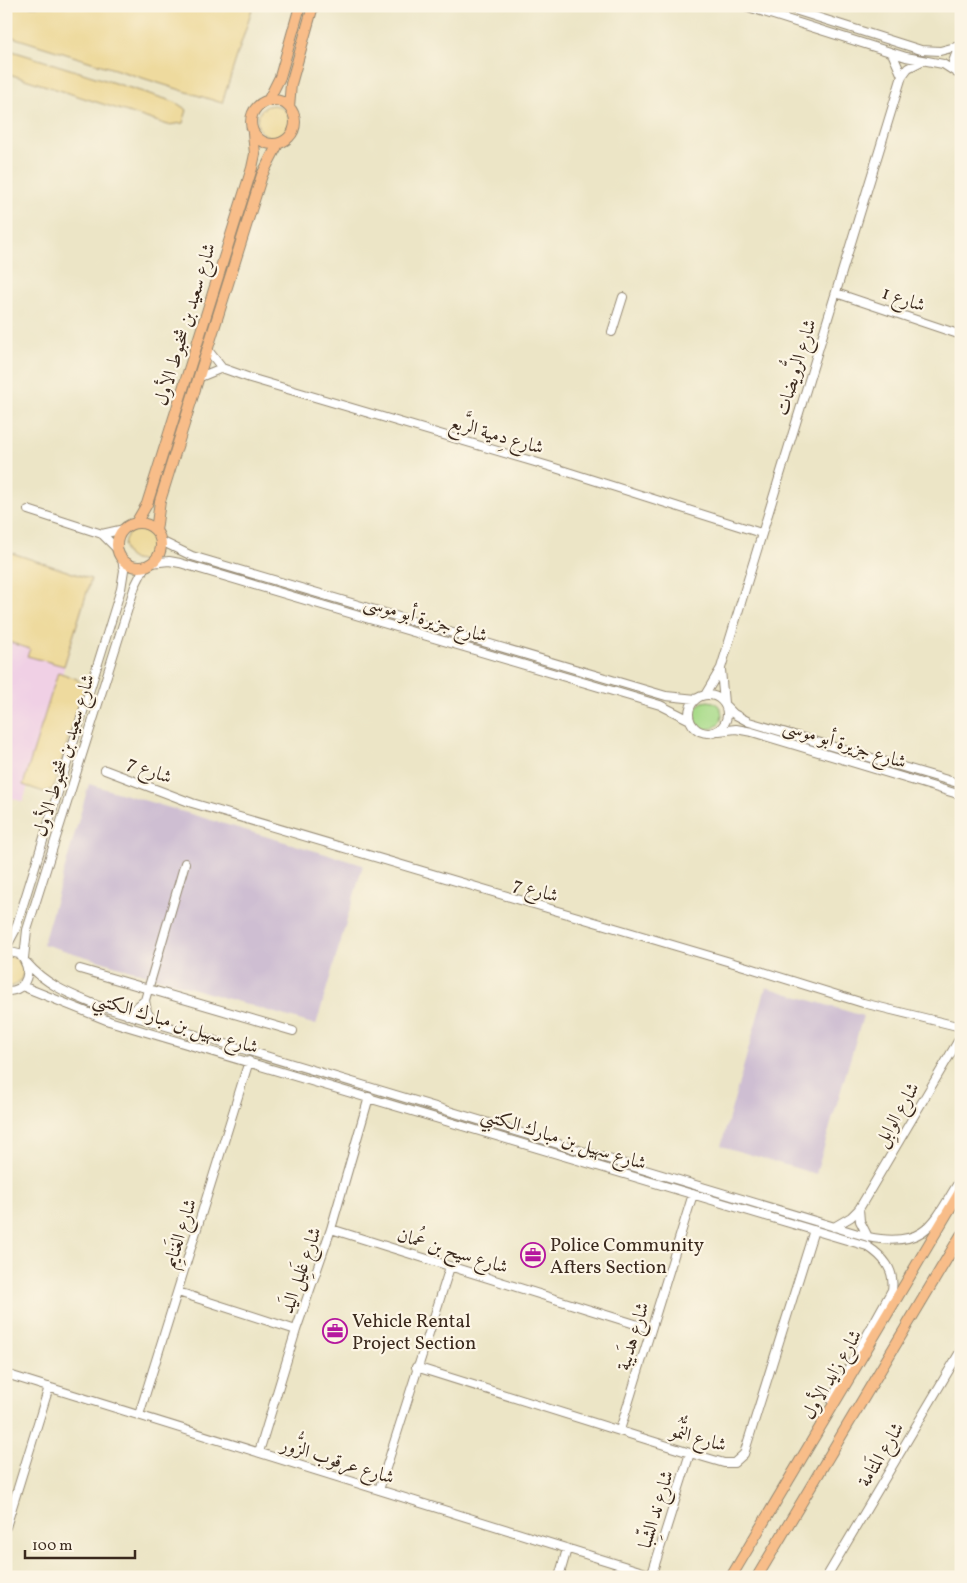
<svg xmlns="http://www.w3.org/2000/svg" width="967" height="1583" viewBox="0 0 967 1583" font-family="Vollkorn,Amiri,serif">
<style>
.built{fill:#f0d0e5}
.industrial{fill:#cebed2}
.green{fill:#a9db8a;stroke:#728254}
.sand{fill:#eeda9e;stroke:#94825e}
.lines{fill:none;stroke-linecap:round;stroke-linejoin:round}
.minor-casing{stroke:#948872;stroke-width:10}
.major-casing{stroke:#948872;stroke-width:12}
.minor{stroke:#fff;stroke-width:8}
.major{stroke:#f8bd89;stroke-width:10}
.labels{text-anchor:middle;stroke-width:4.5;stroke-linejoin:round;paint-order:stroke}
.street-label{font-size:19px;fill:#3b2a1e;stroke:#fcf5e5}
.poi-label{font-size:19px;fill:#3b2a1e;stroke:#fcf5e5;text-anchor:start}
</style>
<rect width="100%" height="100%" fill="#fcf5e5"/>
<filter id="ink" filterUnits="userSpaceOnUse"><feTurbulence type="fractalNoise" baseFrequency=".02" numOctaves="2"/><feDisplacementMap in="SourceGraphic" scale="10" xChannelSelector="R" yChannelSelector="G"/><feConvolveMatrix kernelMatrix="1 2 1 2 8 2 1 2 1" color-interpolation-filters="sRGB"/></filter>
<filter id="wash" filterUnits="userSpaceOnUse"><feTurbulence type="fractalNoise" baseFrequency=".0096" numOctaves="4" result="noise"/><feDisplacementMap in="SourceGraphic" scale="20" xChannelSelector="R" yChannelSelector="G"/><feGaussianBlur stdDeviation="1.12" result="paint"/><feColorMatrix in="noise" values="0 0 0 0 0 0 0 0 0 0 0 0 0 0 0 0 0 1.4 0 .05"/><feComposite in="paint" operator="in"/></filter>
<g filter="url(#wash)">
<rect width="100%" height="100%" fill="#ece5c6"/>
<!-- built -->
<path class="built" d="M6 552 91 579 23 802 6 796Z"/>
<!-- industrial -->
<path class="industrial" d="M89 784 363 865 316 1025 43 944Z
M766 987 863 1016 816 1174 721 1146Z"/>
<!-- green -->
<path class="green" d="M694 715a14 14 0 1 1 28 0a14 14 0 1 1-28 0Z"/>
<!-- sand -->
<path class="sand" d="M6 6H253L222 103 6 35Z
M6 49 175 102 187 110 183 123 168 125 6 73Z
M257 121a16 16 0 1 1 32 0a16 16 0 1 1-32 0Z
M124 545a16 16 0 1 1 32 0a16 16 0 1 1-32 0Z
M6 551 91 579 64 666 27 656 30 649 6 641Z
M58 672 77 679 84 688 53 789 44 792 23 785Z
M6 955 19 959 24 970 21 980 14 986 6 987Z"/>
</g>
<g filter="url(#ink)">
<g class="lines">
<defs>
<path id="minor" d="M745 6 906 57 943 64 957 73
M782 6 921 50 940 51 959 46
M959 46 953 62 961 77
M892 53 902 76
M836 293 961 335
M612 332 623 297
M208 350 222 368 250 378 552 467 761 533
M200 377 222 368
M28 510 102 534 118 550
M102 534 124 529
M161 541 192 556 666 696 696 699
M151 563 169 561 180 563 660 705 690 720
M721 670 724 703
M689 714a19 19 0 1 1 38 0a19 19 0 1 1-38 0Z
M705 695 721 668 902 76 908 68 922 61
M726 706 734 714 749 722 961 784
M719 731 736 729 752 732 961 795
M105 770 192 803 747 967 863 1003 961 1027
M6 948 15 931 121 589 124 570 122 559
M6 951 19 954C34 968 28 992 6 991
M24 958 27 930 135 586 145 566
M27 963C46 985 70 994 96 1005L868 1237C927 1249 934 1222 961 1178
M80 969 293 1031
M22 986 109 1021 867 1246C884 1257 895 1270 892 1290L831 1400
M127 1015 145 1000
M154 1023 147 1012 145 1000 185 863
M859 1209 860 1221 868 1237
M834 1227 851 1217 859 1209 961 1036
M331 1229 651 1329
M178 1292 296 1330
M416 1367 690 1453 724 1463H734L744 1454 814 1230
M6 1374 659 1577
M139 1415 249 1061
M620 1430 693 1194
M259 1452 296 1330 331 1229 369 1097
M379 1490 450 1267
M6 1527 49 1387
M652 1574 690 1453
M559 1577 567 1549
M828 1577 827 1576 961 1350"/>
<path id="major" d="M251 122a22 22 0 1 1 44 0a22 22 0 1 1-44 0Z
M268 101 280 77 300 6
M289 107 291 84 313 6
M136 523 147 504 252 168 255 154 253 133
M117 545a22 22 0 1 1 44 0a22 22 0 1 1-44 0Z
M156 531 160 501 262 175 278 144
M731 1577 961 1190
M757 1577 961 1235"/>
</defs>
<!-- minor casing -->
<use href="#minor" class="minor-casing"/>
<!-- major casing -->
<use href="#major" class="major-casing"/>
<!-- minor -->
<use href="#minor" class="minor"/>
<!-- major -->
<use href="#major" class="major"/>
</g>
</g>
<!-- icons -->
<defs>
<symbol id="office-ring" viewBox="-11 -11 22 22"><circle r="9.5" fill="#fcf5e5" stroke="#b5179e" stroke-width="1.5"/><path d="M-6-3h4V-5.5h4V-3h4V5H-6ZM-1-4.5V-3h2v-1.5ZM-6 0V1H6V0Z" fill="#b5179e"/></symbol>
</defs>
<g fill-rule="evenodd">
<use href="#office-ring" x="519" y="1241" width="28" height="28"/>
<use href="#office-ring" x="321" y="1317" width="28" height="28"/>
</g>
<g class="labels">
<!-- street labels -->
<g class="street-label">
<text transform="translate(904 298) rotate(19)" y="7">شارع 1</text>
<text transform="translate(184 324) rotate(-73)" y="7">شارع سعيد بن شخبوط الأول</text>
<text transform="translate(795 367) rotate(-73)" y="7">شارع الرُّويضات</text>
<text transform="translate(497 434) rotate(16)" y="7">شارع دِمية الرَّبع</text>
<text transform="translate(426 618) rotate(16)" y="7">شارع جزيرة أبو موسى</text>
<text transform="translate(845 743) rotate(17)" y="7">شارع جزيرة أبو موسى</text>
<text transform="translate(63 755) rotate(-73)" y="7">شارع سعيد بن شخبوط الأول</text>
<text transform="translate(150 769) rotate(21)" y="7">شارع 7</text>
<text transform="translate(536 889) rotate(17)" y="7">شارع 7</text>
<text transform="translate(176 1022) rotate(17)" y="7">شارع سهيل بن مبارك الكتبي</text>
<text transform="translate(896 1114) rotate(-60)" y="7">شارع الوابِل</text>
<text transform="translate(564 1138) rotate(17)" y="7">شارع سهيل بن مبارك الكتبي</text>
<text transform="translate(179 1233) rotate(-72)" y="7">شارع الغَنايِم</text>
<text transform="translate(453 1250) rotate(17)" y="7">شارع سيح بن عُمان</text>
<text transform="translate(300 1270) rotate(-71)" y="7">شارع غَلِيل اليَد</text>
<text transform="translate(632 1336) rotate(-73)" y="7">شارع هدَيبة</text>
<text transform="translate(831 1374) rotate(-60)" y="7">شارع زايد الأول</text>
<text transform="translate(699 1437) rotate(16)" y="7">شارع النُّمُو</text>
<text transform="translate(880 1454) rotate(-59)" y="7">شارع المَتامة</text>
<text transform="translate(338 1460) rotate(17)" y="7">شارع عرقوب الزُّور</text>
<text transform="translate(655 1509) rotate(-73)" y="7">شارع ند الشِّبا</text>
</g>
<!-- poi labels -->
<g class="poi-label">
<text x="550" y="1251">Police Community<tspan x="550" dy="22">Afters Section</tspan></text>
<text x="352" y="1327">Vehicle Rental<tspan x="352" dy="22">Project Section</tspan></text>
</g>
</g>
<!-- margin -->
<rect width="967" height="1583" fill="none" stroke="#fcf5e5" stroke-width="25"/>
<!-- scale -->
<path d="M25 1550v8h110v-8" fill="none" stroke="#3b2a1e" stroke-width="2.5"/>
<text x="32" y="1550" font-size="15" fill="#3b2a1e" stroke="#fcf5e5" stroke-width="4" paint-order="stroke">100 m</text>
</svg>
